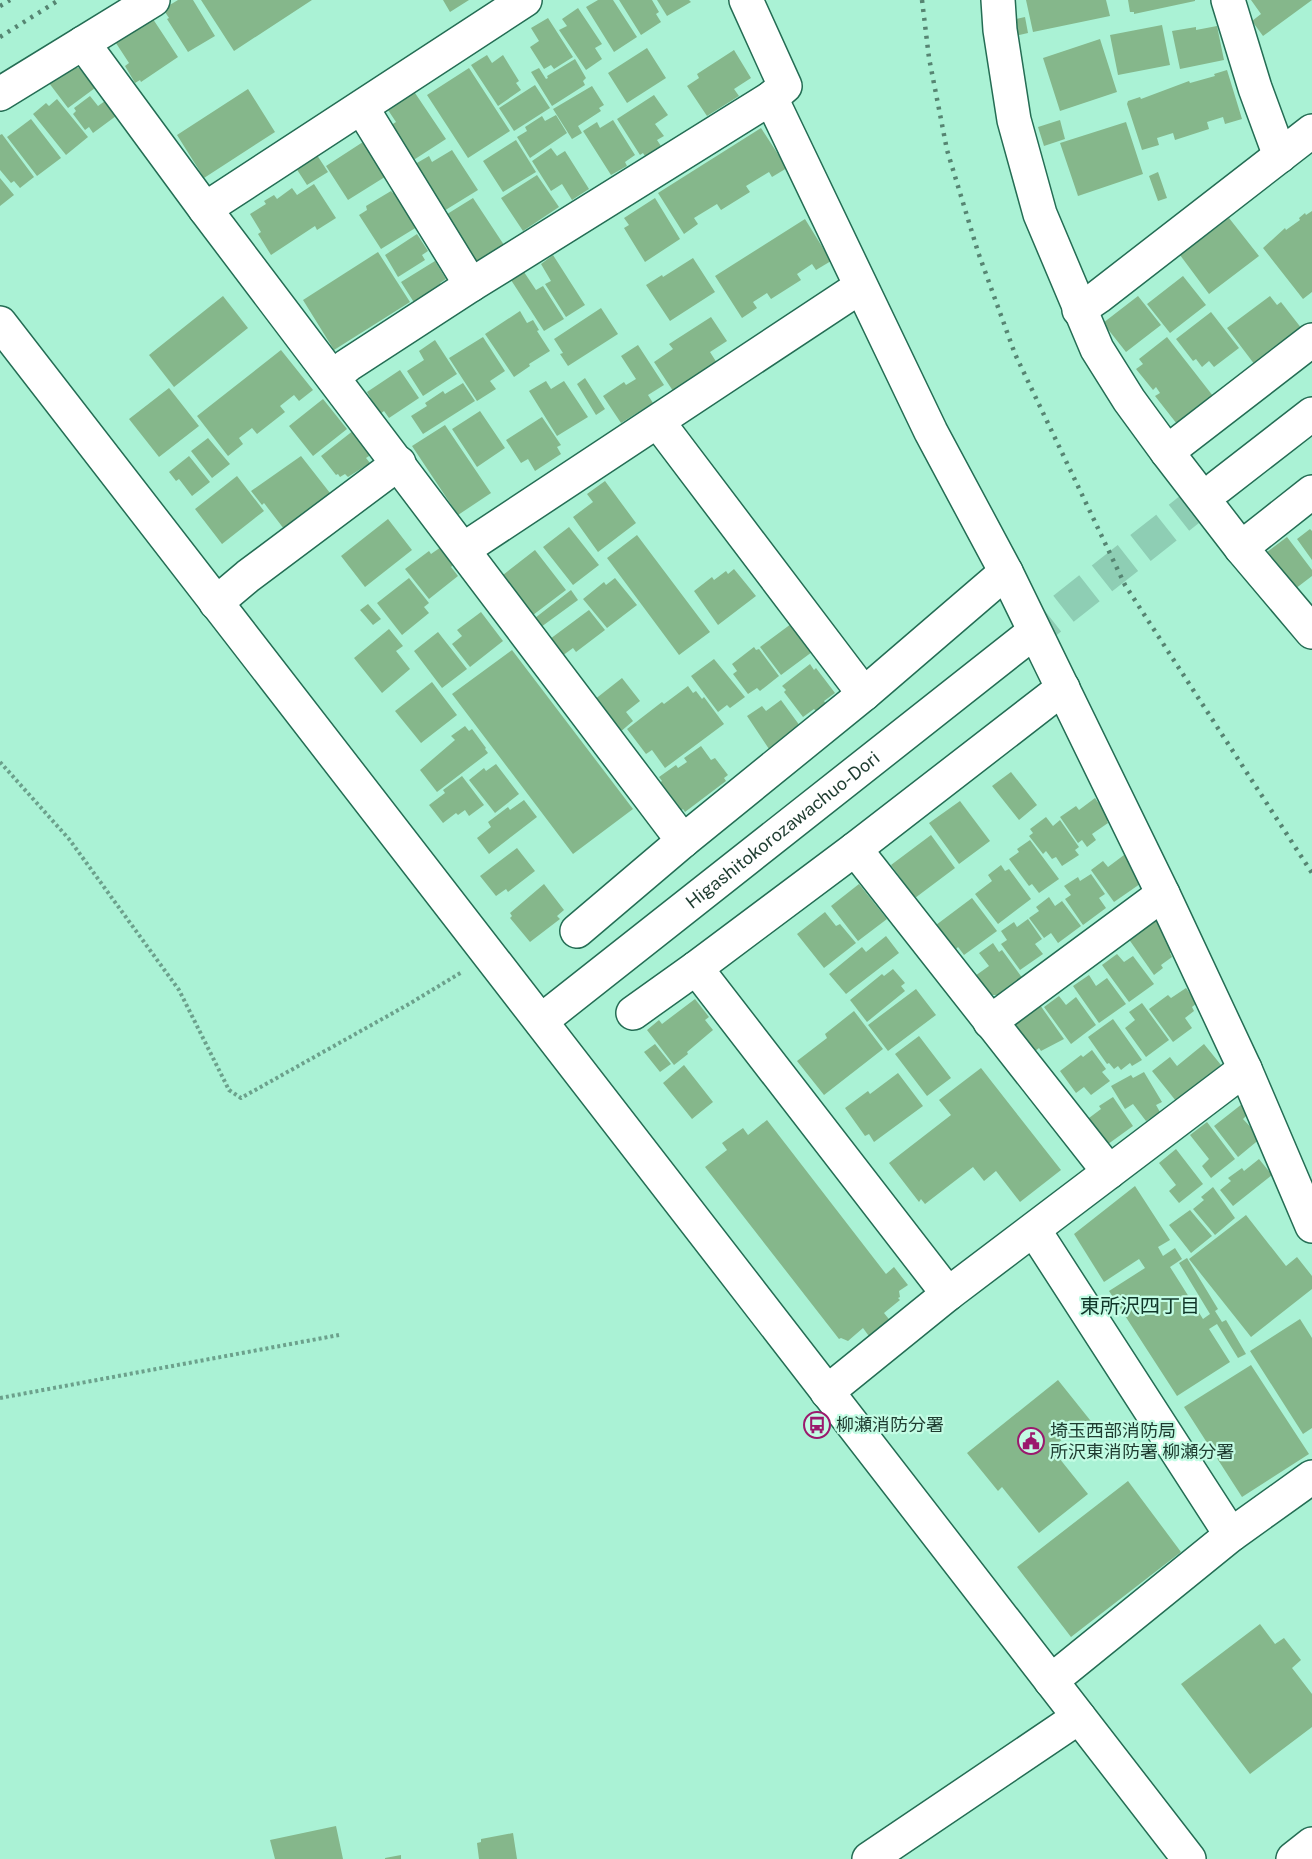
<svg xmlns="http://www.w3.org/2000/svg" width="1312" height="1859" viewBox="0 0 1312 1859" font-family="'Public Sans','Noto Sans JP',sans-serif">
<style>
.building{fill:#85b78b}
.lines{fill:none;stroke-linecap:round;stroke-linejoin:round}
.minor-tunnel{stroke:#8eceb4;stroke-width:33;stroke-dasharray:33 16;stroke-linecap:butt}
.minor-casing{stroke:#246d54;stroke-width:36}
.path{stroke:#6ca18c;stroke-width:4;stroke-dasharray:3 3;stroke-linecap:butt}
.minor{stroke:#fff;stroke-width:33}
.rail{stroke:#568572;stroke-width:4.5;stroke-dasharray:3 6;stroke-linecap:butt}
.labels{text-anchor:middle;stroke-width:4.5;stroke-linejoin:round;paint-order:stroke}
.street-label{font-size:18px;fill:#1e3c30;stroke:#c3fce4}
.poi-label{font-size:18px;fill:#1e3c30;stroke:#c3fce4;text-anchor:start}
.neighbourhood-label{font-size:20px;fill:#103629;stroke:#c3fce4}
</style>
<rect width="100%" height="100%" fill="#aaf2d5"/>
<!-- building -->
<path class="building" d="M178 0H193L215 36 188 52 167 19 169 18 163 9Z
M201 0H312L234 51Z
M443 0H469L450 12Z
M598 0H613L637 37 614 52 586 7Z
M619 0H652L659 12 656 14 661 22 641 35Z
M657 0H689L691 2 667 16Z
M1026 0H1106L1110 16 1033 32Z
M1128 0H1195V1L1134 14V12H1130Z
M1251 0H1312L1263 36 1252 21 1261 14Z
M578 8 602 44 595 48 602 59 586 70 559 30 567 26 562 19Z
M151 16 178 57 141 82 140 80 135 83 125 66 129 63 114 40Z
M1025 17 1028 33 1015 36 1012 20Z
M548 18 573 57 554 69 551 65 544 69 530 47 539 41 531 28Z
M1162 25 1170 65 1118 75 1110 35Z
M1217 26 1224 60 1180 69 1172 31 1196 27V30Z
M1100 39 1117 92 1060 111 1043 58Z
M647 48 666 78 627 103 608 73Z
M734 50 751 78 734 89 739 96 707 116 687 86 699 78 697 74Z
M487 55 492 63 503 55 519 81 516 83 521 90 498 106 471 65Z
M575 59 586 78 583 81 585 85 552 106 531 72 539 68 546 79 548 78 547 76Z
M71 67 79 68 95 88 68 108 49 83Z
M469 68 510 131 468 158 427 95Z
M1227 70 1242 119 1225 124 1223 117 1207 122 1209 129 1175 140 1173 133 1157 138 1159 145 1142 150 1127 104 1128 101 1140 97 1141 99 1189 81 1190 83 1215 76 1214 74Z
M535 85 550 108 514 131 499 108Z
M592 86 604 105 599 108 601 111 578 126 582 133 572 139 553 109Z
M248 89 275 132 204 178 177 135Z
M413 90 446 139 412 161 385 129 396 122 386 107Z
M654 95 668 115 655 124 664 136 657 140 661 146 645 156 643 153 640 155 617 119Z
M90 96 98 106 105 101 116 116 93 133 89 127 85 130 73 114 76 111 74 108Z
M57 99 88 137 66 155 33 114 46 103 49 106Z
M556 115 567 133 530 158 517 137 527 131 525 127 542 116 545 121Z
M31 119 61 158 37 176 7 137Z
M613 120 635 155 625 162 627 166 611 175 583 131 597 122 600 128Z
M1060 120 1065 139 1044 146 1038 127Z
M1126 122 1143 174 1078 196 1060 143Z
M761 128 787 168 772 177 769 172 746 186 750 192 721 210 717 204 694 218 698 224 684 234 658 193Z
M2 134 34 177 20 188 14 181 11 183 0 170V135Z
M366 140 388 175 348 200 326 166Z
M516 140 536 172 503 192 483 161Z
M551 148 557 156 565 151 589 189 572 200 562 184 551 191 532 161Z
M452 150 478 190 439 214 410 167 429 156 432 162Z
M315 152 328 172 307 185 294 165Z
M1158 172 1167 198 1158 201 1149 176Z
M537 175 559 207 523 231 501 198Z
M0 178 14 195 0 206Z
M314 184 336 218 317 230 315 226 271 255 258 234 261 232 250 214 266 204 264 201 274 195 277 199 292 188 297 195Z
M391 191 393 193 396 192 417 227 381 249 359 215 367 210 366 206Z
M473 198 504 245 475 263 444 216Z
M655 198 680 239 645 262 624 228 629 225 624 218Z
M1312 211V292L1303 299 1263 248 1285 228 1286 230 1300 220 1299 218 1305 213 1306 215Z
M1229 218 1259 256 1209 294 1180 255Z
M805 219 831 261 816 270 812 264 797 274 801 280 771 299 767 293 753 302 757 308 742 318 715 276Z
M417 234 428 251 422 255 425 260 398 277 385 255Z
M378 252 410 302 334 350 303 300Z
M553 255 585 305 566 317 545 284 551 281 541 264Z
M693 258 715 292 670 321 646 285 662 275 663 277Z
M435 261 446 279 440 283 442 287 415 304 401 282Z
M524 272 536 290 543 286 564 319 544 331 511 280Z
M1183 276 1206 305 1170 333 1147 304Z
M223 296 248 328 174 387 149 355Z
M1138 296 1161 325 1126 352 1103 323Z
M1270 296 1277 305 1281 302 1302 329 1255 365 1227 328Z
M601 308 618 334 568 366 560 354 563 353 554 339Z
M520 311 527 323 533 320 539 330 537 331 550 351 529 364 530 366 514 377 485 334Z
M1211 312 1239 348 1214 367 1209 361 1202 367 1196 359 1193 361 1176 339Z
M711 317 727 341 710 352 717 363 673 391 654 362 673 349 669 344Z
M483 337 505 371 490 381 496 389 477 401 449 358Z
M1167 337 1213 396 1177 424 1155 396 1160 393 1156 387 1153 390 1136 369 1143 364 1139 359Z
M435 340 457 374 423 396 407 371 424 360 419 351Z
M638 345 664 385 648 395 653 403 621 423 603 396 624 382 626 385 636 379 621 356Z
M281 350 313 390 299 401 294 395 280 406 285 412 257 434 252 428 239 438 243 444 228 456 197 416Z
M400 370 419 398 389 418 384 411 380 414 367 392Z
M585 378 605 409 596 415 577 384Z
M546 381 551 389 564 381 588 417 557 436 529 391Z
M463 383 475 401 423 434 411 416 427 406 425 403 443 391 445 394Z
M169 388 199 426 159 457 129 419Z
M323 399 347 429 313 456 289 426Z
M480 411 505 448 477 467 452 429Z
M542 417 561 445 557 447 561 454 535 471 528 459 521 463 506 440Z
M445 425 491 493 458 515 412 446Z
M354 430 372 454 366 458 370 463 348 477 345 474 340 477 338 474 336 475 321 456Z
M208 438 230 464 212 478 191 451Z
M189 456 210 482 192 496 179 479 176 481 169 472Z
M301 456 330 493 284 529 264 503 262 505 251 491Z
M237 476 264 511 222 544 195 509Z
M605 481 636 523 598 552 573 517 593 502 587 494Z
M388 519 412 550 365 587 341 556Z
M569 527 599 565 573 585 543 547Z
M1310 529 1312 531V560L1297 539Z
M637 535 710 632 679 655 607 558Z
M1287 537 1312 570V576L1295 589 1267 552Z
M441 547 454 564 451 567 458 576 429 599 405 569 429 551 431 554Z
M535 550 566 590 533 615 503 575Z
M734 569 756 596 718 625 694 591 712 577 714 580 726 571 728 574Z
M409 578 429 603 424 607 429 613 402 635 377 603Z
M615 578 637 605 607 628 583 599 604 582 606 585Z
M571 590 578 600 541 627 535 618Z
M368 604 381 619 373 625 360 610Z
M589 610 605 630 576 652 573 648 562 656 550 639Z
M481 612 503 641 470 667 452 644 462 636 457 630Z
M791 624 812 652 781 675 760 647Z
M389 629 403 646 396 651 410 669 382 693 354 658Z
M438 632 467 669 442 688 414 651Z
M754 647 756 650 759 649 779 676 760 691 757 688 748 694 733 674 737 671 732 664Z
M512 650 633 809 573 854 452 694Z
M714 659 745 697 730 708 727 705 718 712 691 676Z
M810 664 814 670 816 668 835 693 824 701 826 704 816 711 814 709 803 717 784 692 786 690 782 686Z
M622 678 640 701 626 712 633 721 619 733 594 700Z
M432 682 457 715 421 743 395 711Z
M688 686 693 693 696 691 702 699 704 697 724 724 665 768 652 750 646 754 627 729 662 702 664 704Z
M781 700 800 726 769 749 747 716 762 706 766 711Z
M465 726 469 731 472 729 486 748 485 749 488 753 437 792 420 770 455 740 451 736Z
M701 746 711 760 715 758 728 775 724 778 726 781 685 812 683 809 680 812 658 784 662 781 659 777 676 765 678 768 687 762 684 758Z
M496 764 519 794 495 813 469 780 484 768 486 771Z
M1011 772 1037 805 1019 820 992 786Z
M462 776 484 805 469 816 465 810 458 815 456 813 443 823 429 805 445 793 443 790Z
M1095 798 1110 819 1107 821 1108 823 1092 834 1096 840 1087 847 1082 840 1078 843 1060 817 1076 806 1079 810Z
M524 800 537 817 489 854 477 838 491 827 488 822 508 807 510 810Z
M960 801 990 841 959 864 929 823Z
M1046 817 1053 826 1060 820 1079 847 1075 850 1079 855 1062 866 1056 857 1052 859 1046 851 1043 854 1029 836 1033 833 1030 829Z
M931 835 955 868 915 898 891 865Z
M1030 840 1059 879 1039 893 1032 884 1029 886 1009 859 1019 852 1017 849Z
M517 848 535 871 508 892 506 889 496 896 480 876Z
M1124 855 1139 875 1135 877 1140 884 1114 902 1091 870 1103 861 1108 867Z
M1001 865 1005 871 1009 869 1031 899 998 924 975 894 992 881 988 875Z
M1091 874 1105 894 1099 898 1106 908 1083 925 1065 899 1071 895 1064 886 1078 877 1080 881Z
M544 884 564 910 557 916 560 919 530 942 510 918 512 916 510 913Z
M859 884 887 919 858 941 831 906Z
M1049 897 1055 906 1062 901 1081 926 1058 943 1051 933 1044 938 1029 918 1039 911 1036 907Z
M972 898 997 931 964 955 958 947 955 950 936 925Z
M825 912 836 926 840 924 856 943 824 968 797 934Z
M1028 919 1042 939 1035 944 1043 954 1020 970 1001 944 1007 940 1001 931 1014 922 1017 927Z
M1156 919 1167 935 1164 937 1174 951 1170 953 1172 957 1161 965 1163 968 1154 975 1128 938Z
M886 936 899 953 846 994 829 974 862 947 866 952Z
M993 943 999 952 1002 950 1023 979 1000 995H989L975 976 989 966 979 953Z
M1117 954 1124 962 1133 956 1154 984 1129 1002 1102 965Z
M893 969 905 983 901 986 905 991 867 1022 850 1000 882 974 884 976Z
M1089 975 1096 986 1107 978 1126 1004 1099 1023 1073 986Z
M1186 988 1197 1003 1192 1007 1194 1011 1185 1018 1192 1028 1173 1042 1149 1009 1168 995 1171 998Z
M916 989 936 1015 888 1051 868 1025Z
M1059 996 1066 1005 1076 997 1096 1025 1071 1044 1044 1007Z
M695 999 709 1017 705 1020 713 1030 687 1052 688 1054 674 1065 647 1030 659 1020 662 1024Z
M1142 1003 1169 1040 1146 1057 1125 1028 1135 1020 1129 1012Z
M1040 1005 1064 1039 1041 1051 1039 1048 1034 1052 1010 1025Z
M854 1011 883 1049 824 1095 797 1061 827 1038 825 1034Z
M1113 1019 1142 1060 1132 1066 1130 1063 1121 1070 1118 1066 1114 1069 1109 1063 1107 1064 1088 1037Z
M919 1036 951 1078 927 1096 895 1054Z
M655 1044 671 1064 660 1072 644 1052Z
M1204 1044 1221 1065 1176 1101 1152 1071 1170 1057 1177 1066Z
M1092 1050 1106 1069 1102 1072 1110 1081 1091 1095 1084 1087 1076 1093 1060 1071 1081 1055 1083 1057Z
M684 1065 713 1102 692 1119 663 1083Z
M981 1068 1061 1170 1020 1202 996 1171 984 1181 973 1167 925 1204 921 1199 919 1202 889 1163 951 1115 939 1100Z
M1144 1072 1162 1102 1156 1105 1160 1112 1146 1121 1133 1104 1125 1109 1111 1086 1131 1075 1133 1078Z
M898 1073 923 1106 874 1142 869 1134 865 1136 845 1108 868 1091 870 1094Z
M1113 1097 1133 1126 1104 1147 1085 1121 1101 1109 1099 1106Z
M1242 1104 1249 1113 1243 1119 1261 1138 1238 1157 1214 1126Z
M767 1120 886 1274 894 1267 908 1285 899 1291 900 1297 898 1298 900 1300 884 1313 892 1323 871 1339 863 1328 848 1341 841 1338 839 1339 705 1167 727 1150 722 1143 743 1128 748 1135Z
M1207 1122 1235 1159 1211 1178 1202 1166 1209 1159 1190 1135Z
M1176 1149 1203 1184 1179 1203 1169 1191 1176 1185 1159 1163Z
M1259 1159 1272 1175 1233 1206 1220 1190 1231 1181 1228 1178 1242 1168 1244 1171Z
M1135 1186 1170 1240 1158 1247 1163 1256 1175 1248 1182 1259 1170 1267 1203 1319 1210 1314 1179 1263 1187 1258 1218 1309 1215 1311 1222 1322 1226 1320 1246 1354 1238 1358 1217 1324 1209 1329 1230 1362 1177 1396 1109 1291 1145 1268 1139 1259 1104 1282 1074 1234Z
M1213 1187 1235 1218 1215 1235 1193 1209 1204 1200 1201 1197Z
M1190 1210 1212 1236 1191 1253 1169 1225Z
M1246 1215 1286 1266 1297 1257 1312 1276V1289L1251 1337 1189 1259Z
M1300 1319 1312 1338V1428L1303 1434 1250 1351Z
M1251 1365 1309 1454 1242 1497 1184 1407Z
M1058 1380 1094 1425 1081 1435 1076 1429 1051 1448 1088 1494 1039 1533 1002 1487 998 1491 967 1453Z
M1128 1481 1181 1552 1071 1637 1017 1567Z
M1260 1624 1275 1644 1284 1638 1301 1660 1292 1668 1312 1694V1727L1250 1774 1181 1684Z
M336 1826 343 1859H275L270 1840Z
M513 1833 517 1859H479L477 1843 481 1842V1839Z
M401 1855V1859H385V1858Z"/>
<g class="lines">
<!-- minor-tunnel -->
<path class="minor-tunnel" d="M1025 639 1218 487"/>
<defs>
<g id="minor">
<path d="M998 0 1000 30 1014 120 1040 214 1097 349 1129 400 1167 452 1241 548 1312 632"/>
<path d="M1228 0 1255 88 1280 156"/>
<path d="M83 43 205 209 683 841"/>
<path d="M0 94 153 0"/>
<path d="M771 98 931 432 1006 572 1163 894 1245 1069 1312 1226"/>
<path d="M362 108 471 285"/>
<path d="M205 209 525 0"/>
<path d="M1079 310 1098 297 1312 131"/>
<path d="M0 323 1189 1859"/>
<path d="M333 377 348 365 471 285 771 98 785 86 746 0"/>
<path d="M658 422 864 694"/>
<path d="M1167 452 1312 340"/>
<path d="M1218 487 1312 414"/>
<path d="M1241 548 1312 492"/>
<path d="M464 549 860 287"/>
<path d="M216 603 248 576 399 463"/>
<path d="M855 849 1109 1172"/>
<path d="M577 931 683 841 864 694 1006 572"/>
<path d="M633 1013 696 968"/>
<path id="s1" d="M541 1021 1025 639"/>
<path d="M990 1022 1163 894"/>
<path d="M1034 1230 1231 1535"/>
<path d="M948 1294 696 968 855 849 1063 688"/>
<path d="M827 1392 948 1294 1245 1069"/>
<path d="M1051 1681 1231 1535 1312 1477"/>
<path d="M869 1859 1079 1717"/>
<path d="M1293 1859 1312 1844"/>
</g>
</defs>
<!-- minor casing -->
<use href="#minor" class="minor-casing"/>
<!-- path -->
<path class="path" d="M0 762 69 839 179 990 229 1090 241 1098 409 1004 462 972
M0 1398 339 1335"/>
<!-- minor -->
<use href="#minor" class="minor"/>
<!-- rail -->
<path class="rail" d="M922 0 929 58 947 150 978 252 1015 354 1125 585 1312 873
M0 6 10 0
M0 37 59 0"/>
</g>
<!-- icons -->
<defs>
<symbol id="bus-ring" viewBox="-11 -11 22 22"><circle r="9.5" fill="#c3fce4" stroke="#9b196d" stroke-width="1.5"/><path d="M-5-6H5V4H4V6H2V4H-2V6H-4V4H-5ZM-3.5-4V0h7V-4ZM-3.5 1.2v1.5H-2V1.2ZM2 1.2v1.5H3.5V1.2Z" fill="#9b196d"/></symbol>
<symbol id="civic-ring" viewBox="-11 -11 22 22"><circle r="9.5" fill="#c3fce4" stroke="#9b196d" stroke-width="1.5"/><path d="M-.6-6.5H3V-4.5H.6V-3L4-1V1h2V6H-6V1h2V-1L-.6-3ZM-1.2 2.5V6h2.4V2.5Z" fill="#9b196d"/></symbol>
</defs>
<g fill-rule="evenodd">
<use href="#bus-ring" x="802" y="1410" width="30" height="30"/>
<use href="#civic-ring" x="1016" y="1426" width="30" height="30"/>
</g>
<g class="labels">
<!-- street labels -->
<g class="street-label">
<text dy="6" stroke="none"><textPath href="#s1" startOffset="308">Higashitokorozawachuo-Dori</textPath></text>
</g>
<!-- poi labels -->
<g class="poi-label">
<text x="836" y="1431">柳瀬消防分署</text>
<text x="1050" y="1437">埼玉西部消防局<tspan x="1050" dy="21">所沢東消防署 柳瀬分署</tspan></text>
</g>
<!-- neighbourhood labels -->
<g class="neighbourhood-label">
<text x="1140" y="1313">東所沢四丁目</text>
</g>
</g>
</svg>
